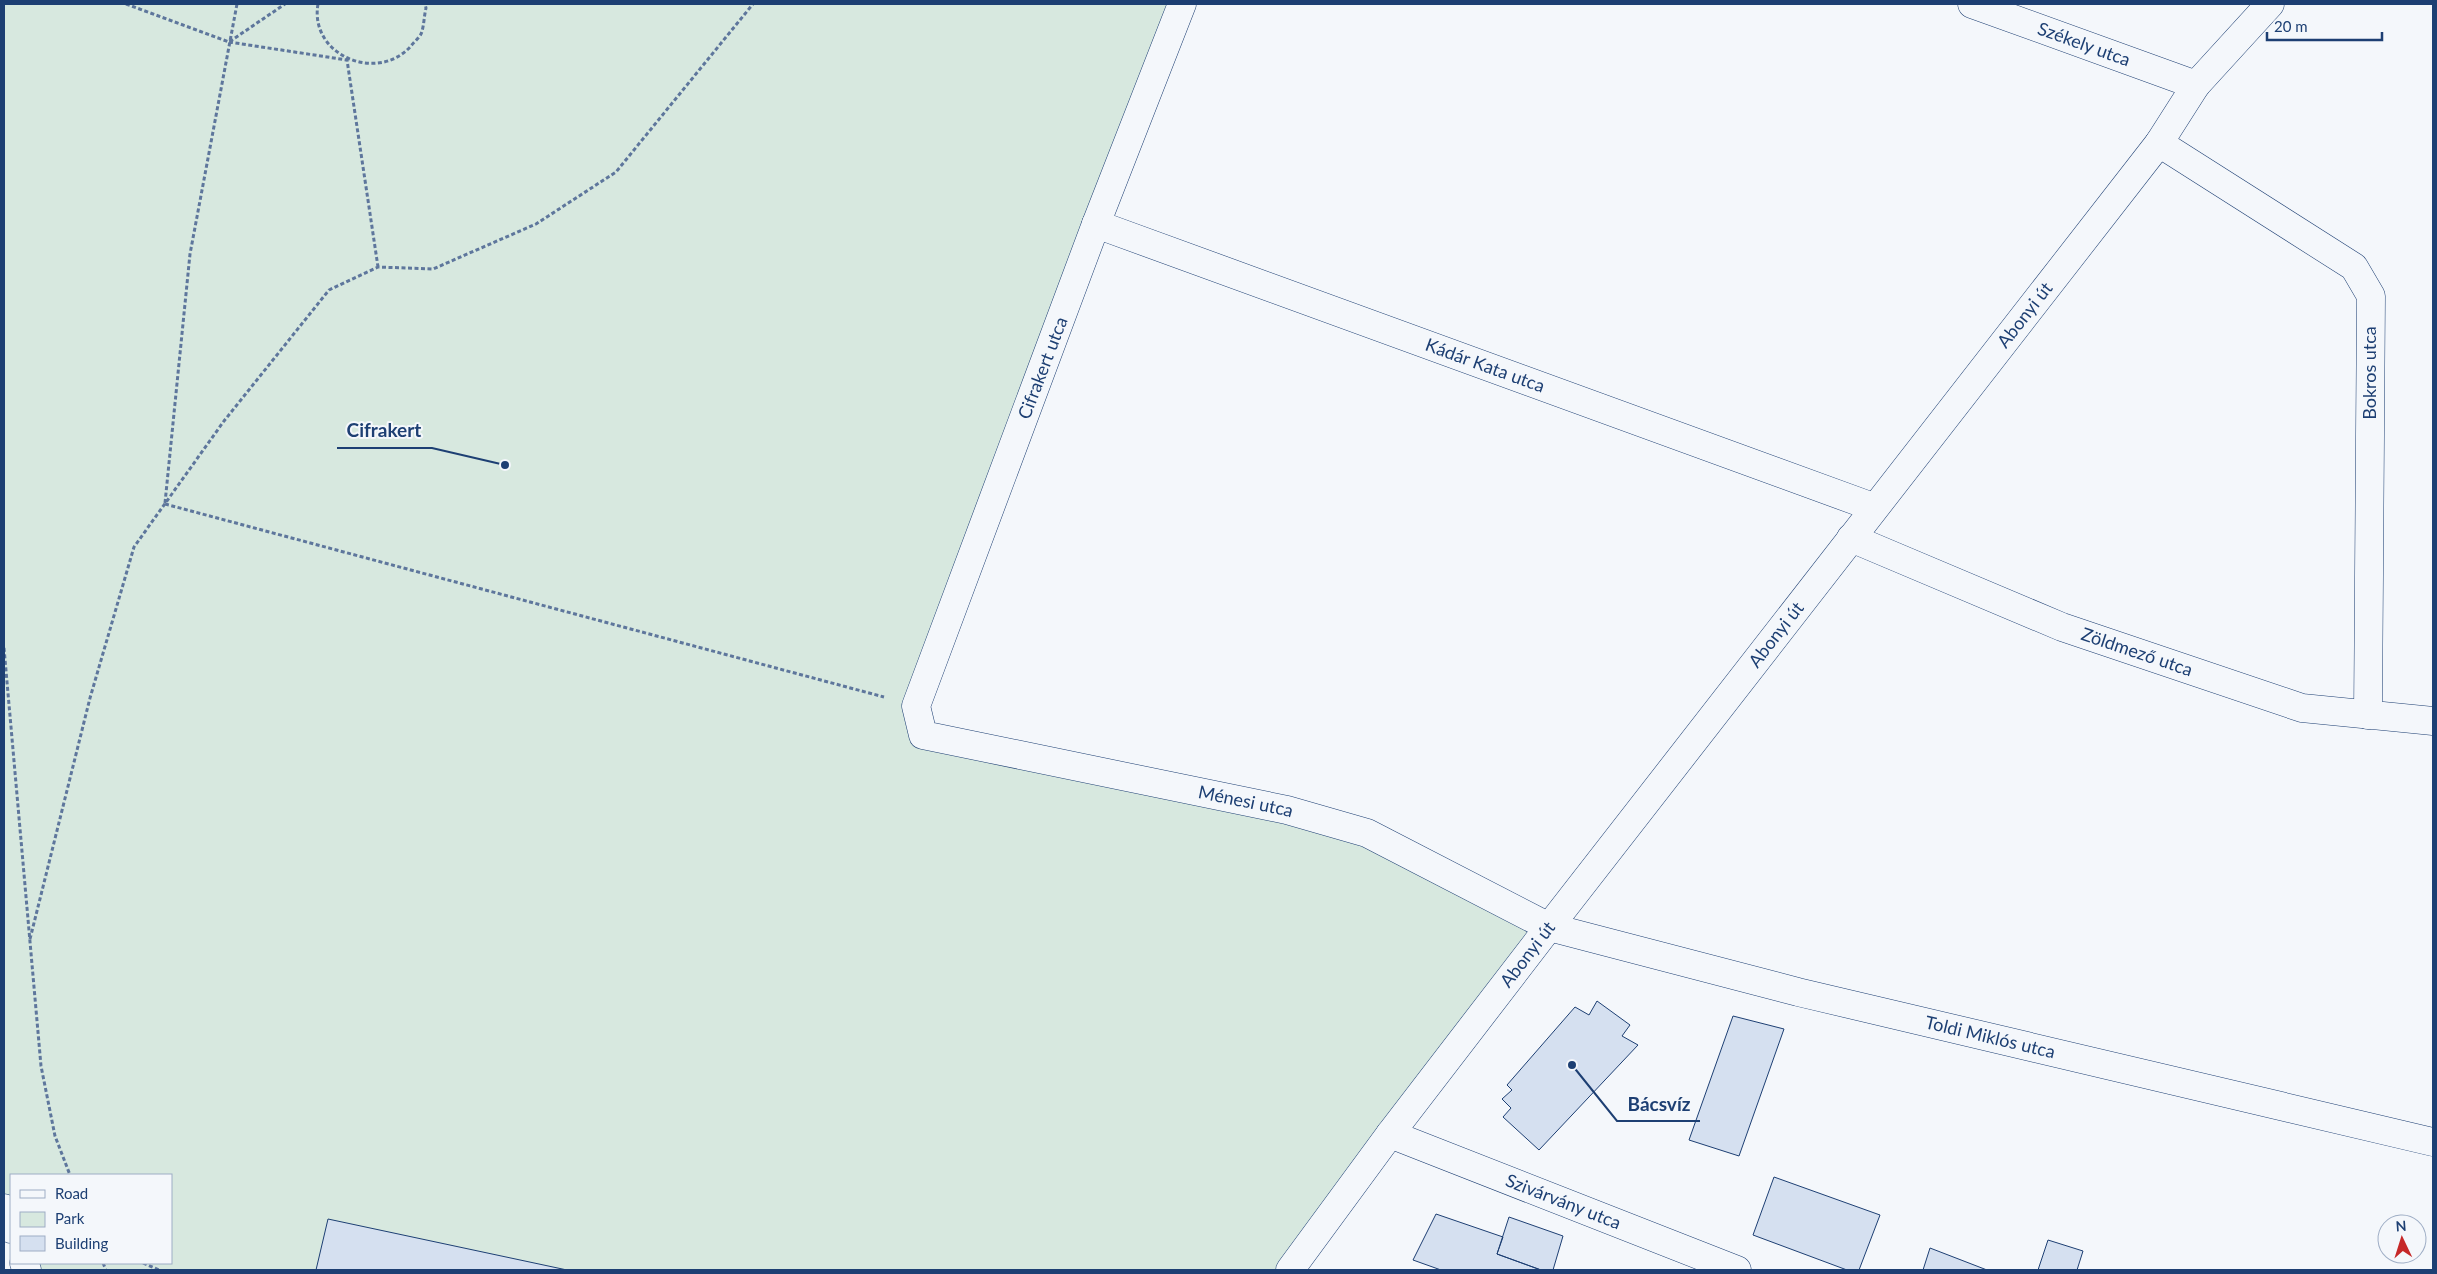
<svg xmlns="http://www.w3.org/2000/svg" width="2437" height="1274" viewBox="0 0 2437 1274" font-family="Lato,sans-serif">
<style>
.green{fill:#d7e8df;stroke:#687fa3}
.building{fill:#d5e0f0;stroke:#1d3f73}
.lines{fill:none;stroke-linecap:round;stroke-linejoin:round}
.minor-casing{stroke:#1d3f73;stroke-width:29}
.tertiary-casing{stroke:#1d3f73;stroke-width:29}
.primary-casing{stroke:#1d3f73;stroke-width:29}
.path{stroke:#5e769c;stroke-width:3;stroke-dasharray:4 2.5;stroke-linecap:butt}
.minor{stroke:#f4f7fb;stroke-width:28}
.tertiary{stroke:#f4f7fb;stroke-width:28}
.primary{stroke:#f4f7fb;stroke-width:28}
.labels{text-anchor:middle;stroke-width:4;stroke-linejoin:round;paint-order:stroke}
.street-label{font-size:18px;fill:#1d3f73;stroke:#f4f7fb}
.leader{fill:none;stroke:#1d3f73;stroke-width:2}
.callout-dot{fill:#1d3f73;stroke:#f4f7fb;stroke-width:2}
.callout-label{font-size:19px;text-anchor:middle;font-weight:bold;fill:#1d3f73;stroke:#f4f7fb;stroke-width:4;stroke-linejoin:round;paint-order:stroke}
</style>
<rect width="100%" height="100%" fill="#f4f7fb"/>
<!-- green -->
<path class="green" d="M4 4H1182L916 706 924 735 1287 810 1549 927 1290 1270H27L24 1263H171V1175H11V1229L4 1208Z"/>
<!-- building -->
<path class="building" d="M1597 1001 1630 1025 1622 1036 1638 1045 1539 1150 1503 1117 1511 1108 1502 1099 1512 1090 1507 1085 1575 1007 1589 1015Z
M1733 1016 1784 1029 1739 1156 1689 1140Z
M1774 1177 1880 1215 1859 1270H1847L1753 1235Z
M1436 1214 1503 1237 1497 1254 1541 1270H1441L1413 1260Z
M1509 1217 1563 1236 1553 1270H1541L1497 1254Z
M328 1219 567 1270H316Z
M2048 1240 2083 1251 2077 1270H2038Z
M1930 1248 1987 1270H1923Z"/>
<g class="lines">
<defs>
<g id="minor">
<path id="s1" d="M1182 4 1096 224 916 706 923 735 1287 810 1367 833 1549 927 1798 992 2433 1142"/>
<path id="s2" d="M1972 4 2196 85"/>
<path d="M2159 143 2354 267 2371 296 2368 715"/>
<path id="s3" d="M1096 224 1873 507"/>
<path id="s4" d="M1851 538 2062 627 2302 708 2433 721"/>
<path id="s5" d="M1390 1134 1737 1270"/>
</g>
<g id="tertiary">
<path id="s6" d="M1290 1270 1390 1134 1549 927 2159 143 2196 85 2270 4"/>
</g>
<path id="primary" d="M4 1208 11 1229
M24 1263 27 1270"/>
</defs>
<!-- minor casing -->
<use href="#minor" class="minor-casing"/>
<!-- tertiary casing -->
<use href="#tertiary" class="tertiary-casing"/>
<!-- primary casing -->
<use href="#primary" class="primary-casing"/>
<!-- path -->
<path class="path" d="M126 4 229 42 285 4
M318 4C309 55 377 84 411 46 414 42 419 38 421 34 424 27 424 16 426 8L425 4
M229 42 347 60 378 267
M165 503 190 254 237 4
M165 504 884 697
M4 648 41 1066 55 1136 70 1175
M30 939 90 698 134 547 224 421 329 290 378 267 433 269 536 224 616 172 753 4
M103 1263 106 1270
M143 1263 159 1270"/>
<!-- minor -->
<use href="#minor" class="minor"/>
<!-- tertiary -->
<use href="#tertiary" class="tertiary"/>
<!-- primary -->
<use href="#primary" class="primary"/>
</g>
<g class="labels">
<!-- street labels -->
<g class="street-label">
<text dy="6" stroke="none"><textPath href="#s2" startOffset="119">Székely utca</textPath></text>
<text dy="6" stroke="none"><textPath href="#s6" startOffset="1205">Abonyi út</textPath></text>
<text dy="6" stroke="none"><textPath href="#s3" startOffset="414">Kádár Kata utca</textPath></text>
<text transform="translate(1043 368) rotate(-69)" y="6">Cifrakert utca</text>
<text transform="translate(2370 373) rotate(-90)" y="6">Bokros utca</text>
<text dy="6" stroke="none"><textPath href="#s6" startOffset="800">Abonyi út</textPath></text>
<text dy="6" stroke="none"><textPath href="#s4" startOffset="308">Zöldmező utca</textPath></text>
<text dy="6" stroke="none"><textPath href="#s1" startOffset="1110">Ménesi utca</textPath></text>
<text dy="6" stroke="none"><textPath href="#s6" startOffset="395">Abonyi út</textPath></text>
<text dy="6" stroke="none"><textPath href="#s1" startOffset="1895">Toldi Miklós utca</textPath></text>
<text dy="6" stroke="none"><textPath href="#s5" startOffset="186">Szivárvány utca</textPath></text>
</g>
</g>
<!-- callouts -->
<path class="leader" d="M505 465L432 448H337M1572 1065L1617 1121H1700"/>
<g class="callout-dot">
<circle cx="505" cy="465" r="5"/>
<circle cx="1572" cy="1065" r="5"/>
</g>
<g class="callout-label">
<text x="384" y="437">Cifrakert</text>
<text x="1659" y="1111">Bácsvíz</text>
</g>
<!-- border -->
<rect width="2437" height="1274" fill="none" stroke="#1d3f73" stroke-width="10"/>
<!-- legend -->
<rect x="10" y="1174" width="162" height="90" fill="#f4f7fb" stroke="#9eadc5"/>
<rect x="20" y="1190" width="25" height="8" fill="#f4f7fb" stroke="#9eadc5"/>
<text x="55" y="1199" font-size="15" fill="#1d3f73">Road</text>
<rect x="20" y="1212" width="25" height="15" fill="#d7e8df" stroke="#9eadc5"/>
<text x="55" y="1224" font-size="15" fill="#1d3f73">Park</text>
<rect x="20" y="1236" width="25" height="15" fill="#d5e0f0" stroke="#9eadc5"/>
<text x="55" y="1249" font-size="15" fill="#1d3f73">Building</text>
<!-- north arrow -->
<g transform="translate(2402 1239) rotate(356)"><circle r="24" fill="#f4f7fb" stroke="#9eadc5"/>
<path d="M0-4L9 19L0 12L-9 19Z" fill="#c62828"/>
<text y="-8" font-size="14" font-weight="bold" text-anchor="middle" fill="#1d3f73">N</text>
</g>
<!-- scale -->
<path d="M2267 32v8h115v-8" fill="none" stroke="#1d3f73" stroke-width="2.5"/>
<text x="2274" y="32" font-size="15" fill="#1d3f73" stroke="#f4f7fb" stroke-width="4" paint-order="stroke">20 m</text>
</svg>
